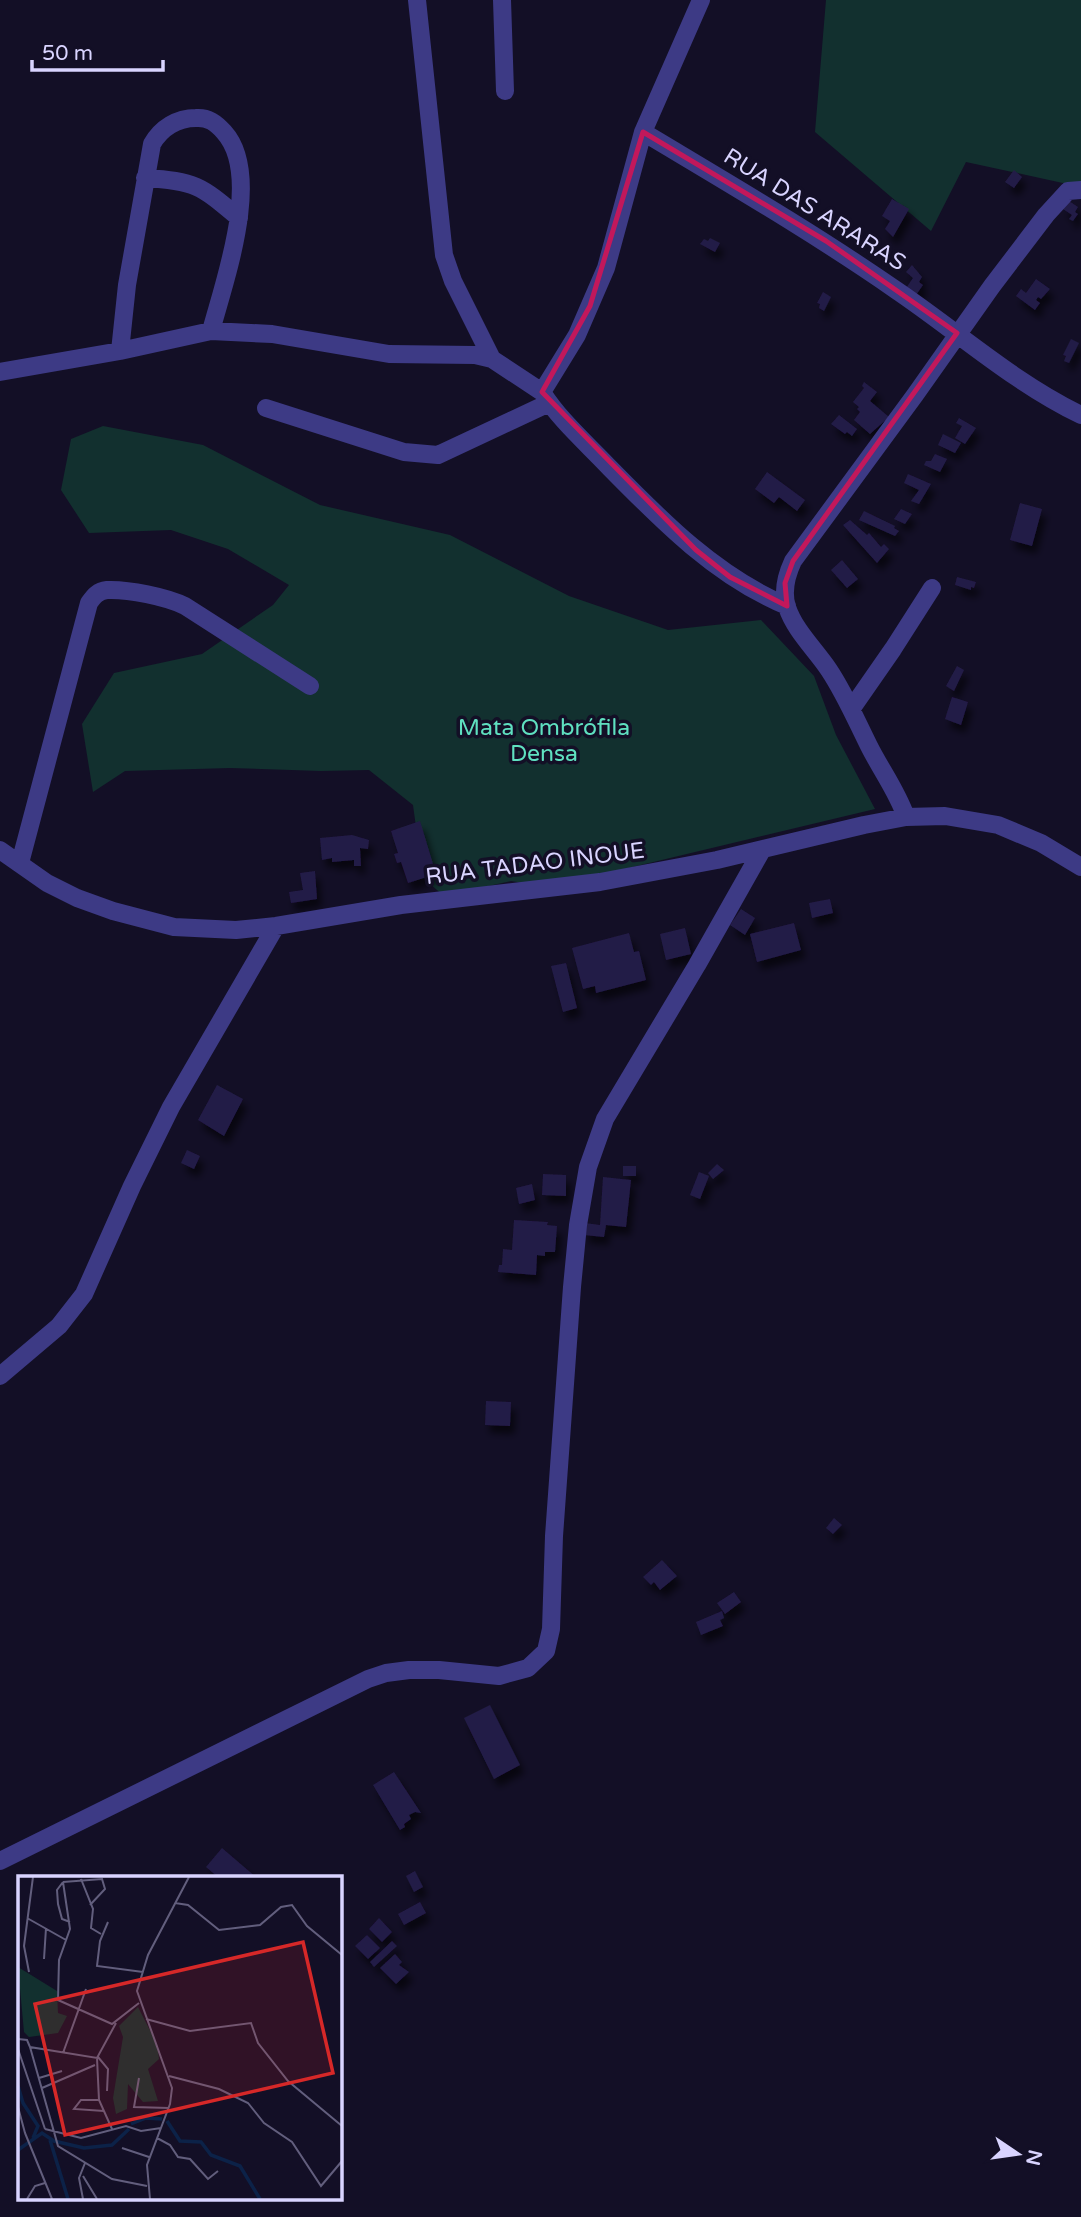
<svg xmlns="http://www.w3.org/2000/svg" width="1081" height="2217" viewBox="0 0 1081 2217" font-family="'Varela Round',sans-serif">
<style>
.green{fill:#12302f}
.building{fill:#241b47;filter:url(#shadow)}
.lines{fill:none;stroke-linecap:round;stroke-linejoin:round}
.minor{stroke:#3d3a85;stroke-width:18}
.marked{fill:none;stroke:#c2185b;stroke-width:5;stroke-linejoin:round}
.labels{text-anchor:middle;stroke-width:7;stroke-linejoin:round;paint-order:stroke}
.street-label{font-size:23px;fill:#d9d4ff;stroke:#130f26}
.park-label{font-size:23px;fill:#5fe0c0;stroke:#130f26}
.inset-river{fill:none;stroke:#0c2248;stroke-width:3.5}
.inset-road{fill:none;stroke:#625e7d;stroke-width:2}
.view{fill:#d62828;fill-opacity:0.15;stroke:#d62828;stroke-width:3.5}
.inset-edge{fill:none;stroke:#d9d4ff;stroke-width:3.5}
</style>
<defs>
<filter id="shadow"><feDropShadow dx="4.5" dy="8" stdDeviation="3.5" flood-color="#0009"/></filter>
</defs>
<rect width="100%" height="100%" fill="#130f26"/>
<!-- green -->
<path class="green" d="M826 0H1081V187L966 162 931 231 815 132Z
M103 426 203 445 320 505 450 535 569 596 668 630 761 620 814 676 836 735 875 809 549 887 511 881 444 896 423 878 413 805 369 770 321 771 230 768 125 771 93 792 82 724 114 673 202 654 273 605 289 585 228 549 171 530 89 533 61 490 71 439Z"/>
<!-- building -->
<path class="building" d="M1014 170 1022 177 1014 188 1005 182Z
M892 199 909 209 893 237 885 229 890 221 882 216Z
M1069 201 1078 207 1075 212 1078 214 1073 221 1069 219 1072 215 1063 209Z
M710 238 720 243 715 252 700 244 704 239 708 241Z
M912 265 922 277 919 282 923 285 914 298 904 291 913 278 906 272Z
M1036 279 1050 289 1041 299 1038 297 1036 300 1040 303 1035 310 1016 296 1021 289 1026 293Z
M823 292 831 297 824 311 819 308 820 304 817 303Z
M1071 339 1079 343 1069 363 1064 361 1066 356 1063 355Z
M864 382 877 392 870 401 889 417 870 434 854 420 860 412 857 409 859 407 853 402 864 388 862 386Z
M839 415 857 429 852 436 847 432 845 434 831 424Z
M959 418 976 428 965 444 955 438 962 426 956 423Z
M943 434 961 443 955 453 938 445Z
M935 454 947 459 940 472 924 465 926 461H931Z
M767 472 805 500 797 511 779 497 774 503 755 489Z
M908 474 931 484 919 504 911 501 919 490 904 483Z
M1020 503 1042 509 1032 546 1010 540Z
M901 509 912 514 905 524 894 519Z
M864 511 895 526 894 528 899 531 895 536 859 520Z
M850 520 867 535 869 533 881 547 884 544 889 549 877 563 843 525Z
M842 560 858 579 847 588 831 570Z
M957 577 976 582 974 588 971 587V590L955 585Z
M957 666 964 670 954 691 946 686Z
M952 697 968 702 961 725 945 719Z
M420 821 436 874 408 883 401 862 397 863 394 854 398 853 391 831Z
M352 835 369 840 368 849 360 848 361 866H354V860L332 862V858L322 860 320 838Z
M315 871 317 899 291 903 289 892 303 890 300 873Z
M830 899 833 913 812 918 809 903Z
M741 909 755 918 745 935 730 925Z
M794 923 801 950 757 962 750 934Z
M685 928 691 954 666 960 660 934Z
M629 933 634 952 639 951 646 980 596 993 595 986 583 989 572 948Z
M566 963 577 1008 563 1012 551 966Z
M217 1085 243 1099 224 1136 198 1120Z
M187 1150 200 1156 194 1169 181 1163Z
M717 1164 724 1170 713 1179 708 1173Z
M623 1166H636V1176H623Z
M699 1172 709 1176 700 1199 690 1195Z
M543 1174 566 1175V1196L542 1195Z
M603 1177 631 1180 626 1227 606 1225 604 1237 584 1235 585 1223 600 1225Z
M532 1184 535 1200 519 1204 516 1188Z
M514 1220 548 1222 547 1225 557 1226 555 1252H545V1256L537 1255 536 1275 498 1272 499 1265H502L503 1249 512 1250Z
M486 1401 511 1402 510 1426 485 1425Z
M834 1518 842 1525 833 1534 826 1528Z
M662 1560 677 1576 660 1590 654 1582 651 1585 643 1577Z
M734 1592 741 1602 725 1614 717 1603Z
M722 1611 724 1618 720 1620 723 1626 701 1635 696 1622Z
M490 1705 520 1765 494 1779 464 1718Z
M394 1772 421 1813 415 1812 409 1815 411 1819 404 1824 405 1827 400 1830 373 1785Z
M222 1848 257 1878H219L206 1867Z
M415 1871 423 1887 414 1892 406 1876Z
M420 1902 426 1913 404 1925 398 1914Z
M379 1918 392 1932 382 1942 369 1929Z
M367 1935 380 1948 368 1959 355 1946Z
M392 1941 397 1946 374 1967 370 1962Z
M395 1954 402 1962 399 1965 409 1972 396 1984 380 1968Z"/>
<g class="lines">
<!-- minor -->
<path class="minor" d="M417 0 444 255 453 281 492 359
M502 0 505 91
M701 0 643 132 606 268 577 335 542 392C559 419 584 441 606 464 660 519 715 576 787 606
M643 132C728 183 814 233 896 290 958 332 1013 382 1081 415
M145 178C196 181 201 186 239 218
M120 351 127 285 152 144C161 128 177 118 196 118 208 117 216 123 224 132 263 175 224 282 211 331
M0 372 120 351 211 331 272 334 389 354 475 355 492 359 542 392
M266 408 404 452 438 455 549 403
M852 708 893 649 932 588
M906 817C897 791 881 770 869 746 856 720 845 694 829 670 815 649 795 631 787 607 782 591 786 576 793 561L915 395 992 286 1046 215 1068 191 1081 190
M0 850 47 883 77 898 113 911 174 927 236 930 276 926 401 905 600 882 717 860 864 825 906 817 945 816 998 825 1041 843 1081 867
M20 863 89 603C94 596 98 591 107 590 128 589 167 597 185 606L310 686
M0 1376 59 1326 84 1294 132 1186 171 1107 276 926
M0 1861 368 1679 386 1673 409 1670H439L499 1676 528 1668 546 1651 551 1629 554 1536 572 1287 578 1225 588 1167 605 1119 697 965 762 850"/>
</g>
<!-- marked area -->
<path class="marked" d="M643 132 826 241 957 333 793 561 785 583 787 606 730 577 696 550 542 392 590 306Z"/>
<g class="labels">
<!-- street labels -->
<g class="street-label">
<text transform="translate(815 209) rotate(32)" y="8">RUA DAS ARARAS</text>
<text transform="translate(535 863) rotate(-7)" y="8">RUA TADAO INOUE</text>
</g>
<!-- park labels -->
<g class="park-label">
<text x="544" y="735">Mata Ombrófila<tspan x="544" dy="26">Densa</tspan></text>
</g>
</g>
<!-- overview -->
<g transform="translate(18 1876)">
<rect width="324" height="324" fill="#130f26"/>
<path d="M0 91 39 115 40 137 49 140 40 157 11 161 6 156ZM120 131 139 168 141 183 130 193 140 225 125 226 110 208 109 233 98 238 95 222 105 161 101 150Z" fill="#12302f"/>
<path class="inset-river" d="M0 210 5 227 20 250 15 262M149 245 162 265 183 266 193 279 222 290 242 323M113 248 128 242 144 243M32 264 50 323M0 274 24 257 36 265 66 272 94 269 111 253"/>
<path class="inset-road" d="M63 3 75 33 73 52 83 58M45 6 52 53 41 84 40 124 94 148 121 127M45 6 84 3 87 13 72 29M45 6 39 14 40 28 44 43 52 46M157 27 170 29 201 54 242 49 263 31 274 29 289 50 324 79M9 42 48 64M90 46 82 65 79 90 125 96M26 83 28 52M11 96 6 70 15 1M128 143 172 155 233 147 240 167 270 205 324 250M0 163 9 164 12 171 79 182 98 147M12 171 40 270 94 303 129 310M0 173 27 253M45 177 68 113M80 181 90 193 89 215M79 182 81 224 94 253M151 200 201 213 230 227 246 247 274 266 303 310 324 285M21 202 44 195M121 202 116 231 151 232M24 212 77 189M81 224H63L56 233 86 235M0 231 7 257M27 253 63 262 108 250 123 255 143 252M7 257 34 323M139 262 152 269 160 281 172 283 190 303 200 295M104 272 131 281M65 300 79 323M9 323 17 310 27 307M65 323 61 302 67 287M132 323 129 289 152 228 154 212 119 115 130 79 171 1"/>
<path class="view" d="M285 66 315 197 47 259 17 128Z"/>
<rect width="324" height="324" class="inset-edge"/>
</g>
<!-- north arrow -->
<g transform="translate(1018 2154) rotate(103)" stroke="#130f26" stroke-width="5" paint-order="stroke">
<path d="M0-5L12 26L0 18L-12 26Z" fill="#d9d4ff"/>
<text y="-10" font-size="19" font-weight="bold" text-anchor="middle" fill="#d9d4ff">N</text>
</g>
<!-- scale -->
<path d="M32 60v10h131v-10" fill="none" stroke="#d9d4ff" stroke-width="3.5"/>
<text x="42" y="60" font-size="21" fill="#d9d4ff" stroke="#130f26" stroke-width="5" paint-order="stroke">50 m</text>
</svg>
